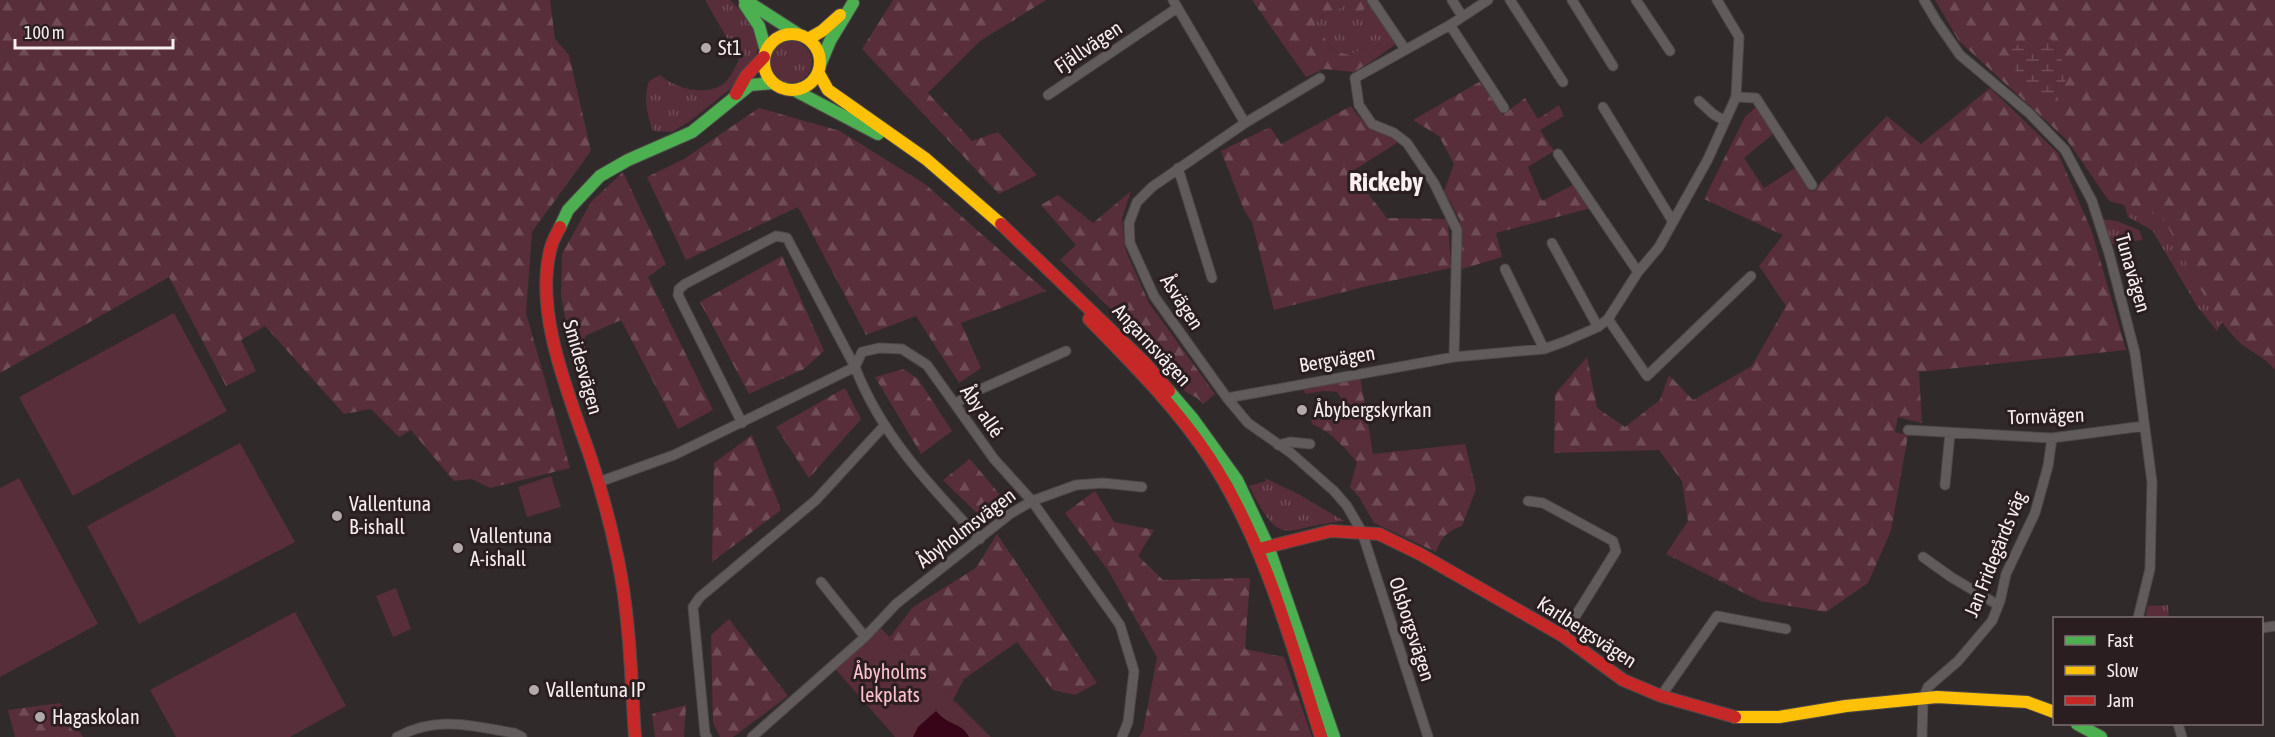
<svg xmlns="http://www.w3.org/2000/svg" width="2275" height="737" viewBox="0 0 2275 737" font-family="'Asap Condensed',sans-serif">
<style>
.grass{fill:url(#grass-tufts)}
.forest{fill:url(#forest-firs)}
.wetland{fill:url(#wetland-marsh)}
.green{fill:#572e39}
.water{fill:#380418}
.lines{fill:none;stroke-linecap:round;stroke-linejoin:round}
.street-casing{stroke:#4d4849;stroke-width:11}
.fast-casing{stroke:#4d4849;stroke-width:14}
.slow-casing{stroke:#4d4849;stroke-width:14}
.jam-casing{stroke:#4d4849;stroke-width:14}
.street{stroke:#615b5c;stroke-width:9}
.fast{stroke:#4caf50;stroke-width:12}
.slow{stroke:#ffc107;stroke-width:12}
.jam{stroke:#c62828;stroke-width:12}
.poi-dot{fill:#b1a9aa;stroke:#2a1e20;stroke-width:2}
.labels{text-anchor:middle;stroke-width:6;stroke-linejoin:round;paint-order:stroke}
.street-label{font-size:20px;fill:#f6eeef;stroke:#2a1e20}
.poi-label{font-size:20px;fill:#f6eeef;stroke:#2a1e20;text-anchor:start}
.park-label{font-size:20px;fill:#ffc2cf;stroke:#2a1e20}
.district-label{font-size:26px;font-weight:bold;fill:#f6eeef;stroke:#2a1e20}
</style>
<defs>
<pattern id="grass-tufts" width="24" height="20" patternUnits="userSpaceOnUse" patternTransform="scale(1.5)"><rect width="24" height="20" fill="#572e39"/><path d="M3 7l-1-3M5 7V3M7 7l1-3M15 17l-1-3M17 17v-4M19 17l1-3" fill="none" stroke="#704d56"/></pattern>
<pattern id="forest-firs" width="22" height="20" patternUnits="userSpaceOnUse" patternTransform="scale(1.5)"><rect width="22" height="20" fill="#572e39"/><path d="M5 1l3.5 6h-7zM16 11l3.5 6h-7z" fill="#704d56"/></pattern>
<pattern id="wetland-marsh" width="20" height="14" patternUnits="userSpaceOnUse" patternTransform="scale(1.5)"><rect width="20" height="14" fill="#572e39"/><path d="M1 5h8M5 5V1M11 12h8M15 12V8" fill="none" stroke="#704d56"/></pattern>
</defs>
<rect width="100%" height="100%" fill="#312a2b"/>
<!-- grass -->
<path class="grass" d="M705 0H730L754 24 760 38 755 60 730 89 690 121 672 132 653 131C647 113 643 99 649 81L660 75C674 88 705 97 723 84 731 78 735 68 739 59Z
M1347 4 1356 16 1369 5 1397 43 1374 60 1364 48 1350 55 1334 51 1314 23Z
M770 62a21 21 0 1 1 42 0a21 21 0 1 1-42 0Z
M2124 204 2140 207 2165 217 2224 319 2217 331 2197 306 2152 230 2128 217Z
M2101 219 2117 221 2139 230 2143 240 2109 244Z
M1265 478 1300 495 1344 521C1281 527 1283 552 1249 486L1266 481Z
M2168 605 2169 618H2145L2148 606Z"/>
<!-- forest -->
<path class="forest" d="M0 0H550L555 39 569 55 591 151 532 232 526 313 570 468 490 488 472 479 454 481 411 430 399 437 371 409 344 414 265 326 241 340 256 371 226 386 169 277 0 373Z
M893 0H1046L980 41 928 93 972 141 998 132 1037 175 999 194 862 49Z
M1252 0H1366L1369 5 1356 16 1347 4 1314 23 1334 51 1350 55 1364 48 1374 60 1354 72 1324 69 1306 77Z
M1935 0H2275V370C2265 356 2247 351 2236 339 2203 304 2185 257 2162 216L2109 201 2067 140 1959 41Z
M1481 81 1503 115 1525 98 1538 119 1559 105 1564 116 1540 130 1554 151 1528 167 1542 201 1575 184 1591 208 1496 233 1502 257 1462 269 1460 220 1444 191 1454 164 1439 136 1413 120Z
M1990 88 2058 153 2092 232 2126 350 1919 372 1922 423 1898 417 1895 432 1908 435 1891 531 1868 583 1826 612 1760 601 1666 554 1688 521 1682 481 1659 450 1554 453 1555 394 1587 357 1597 408 1625 427 1660 400 1669 375 1693 400 1752 366 1786 306 1759 266 1783 235 1704 199 1745 117 1756 107 1773 134 1744 158 1764 188 1795 168 1811 192 1887 116 1921 144Z
M1351 106C1362 122 1372 132 1391 135L1397 143 1351 172 1387 218 1448 219 1451 268 1367 286 1274 310 1252 222 1244 210 1221 151 1270 127 1281 144Z
M759 108 840 131 925 184 1046 291 961 323 981 368 959 383 916 316 866 335 798 207 686 260 647 177 684 159Z
M623 172 666 264 648 277 713 410 678 429 621 320 585 336V365H573L561 294 562 254 591 202Z
M1131 191 1122 218 1125 249 1149 303 1215 394 1203 404 1197 398 1186 392 1151 348 1060 260 1076 245 1041 205 1058 195 1093 223Z
M782 256 824 351 804 369 749 394 700 302Z
M904 369 918 379 952 431 921 454 875 377Z
M1360 376 1373 454 1465 444 1476 489 1462 526C1446 532 1442 537 1436 552L1374 523 1359 497 1350 487 1357 462C1344 447 1331 432 1312 424L1311 419 1333 414 1341 398 1337 392 1324 391 1306 394 1301 386Z
M845 388 861 419 809 478 776 427Z
M752 435 781 510 712 562 714 463Z
M970 459 1006 502 983 519 943 480Z
M1095 491 1114 522 1154 530 1138 556 1163 580 1250 578 1245 649 1284 657 1312 737H1139L1143 731 1157 657 1108 570 1065 513Z
M997 534 1097 683 1075 695 1053 690 1017 642 964 679 953 700 890 637 913 607 976 568Z
M729 619 788 696 733 737H720L713 723 711 635Z
M60 703 83 737H15L8 710Z
M686 705 684 737H655L652 714Z"/>
<!-- wetland -->
<path class="wetland" d="M2051 39 2069 74 2053 104 2017 78 2011 46Z"/>
<!-- green -->
<path class="green" d="M174 313 227 411 73 496 19 397Z
M240 443 295 542 139 624 87 526Z
M551 476 561 507 527 517 518 487Z
M19 478 98 624 0 677V488Z
M396 588 411 629 393 637 376 596Z
M295 612 346 706 290 737H176L150 690Z
M876 624 890 637 991 737H895L832 665Z"/>
<!-- water -->
<path class="water" d="M936 711C939 714 944 719 948 721 957 726 964 727 969 737H913L918 727Z"/>
<g class="lines">
<defs>
<path id="street" d="M1173 0 1245 123 1152 187 1137 202 1129 223 1130 243 1154 296 1227 398 1248 423 1291 453 1334 491 1347 506 1362 532 1428 737
M1372 0 1405 49
M1452 0 1462 16
M1510 0 1563 82
M1572 0 1613 66
M1636 0 1670 51
M1924 0 1937 22 1960 55 2029 113 2065 150 2092 201 2109 253 2135 353 2152 482 2150 569 2138 618
M1450 25 1504 108
M1048 95 1177 8
M1736 97 1756 98 1812 185
M1699 101 1713 114 1725 121
M1603 107 1673 222
M1245 123 1320 78
M1558 154 1638 272
M1178 168 1212 278
M1552 243 1598 327
M1505 269 1544 349
M1608 319 1647 376 1751 276
M1454 357 1457 230 1434 183 1407 143 1394 133 1372 124 1359 105 1355 78 1450 25 1488 0
M1227 398 1454 357 1544 349 1566 341 1598 327 1608 319 1638 272 1659 247 1708 159 1736 97 1739 37 1717 0
M955 404 972 393 1066 351
M1908 430 2052 438 2144 426
M1278 445 1290 442 1310 444
M599 482 674 455 855 367 787 238 776 236 685 284 679 289 678 295 742 423
M1945 485 1950 433
M1528 501 1543 503 1613 541 1616 551 1563 636
M980 539C931 487 881 435 855 367L862 352 879 348 902 349 927 365 994 459 1032 501 1120 625 1134 671 1128 722 1122 737
M1923 557 1951 577 1998 605
M821 582 865 637
M2262 628 2275 626
M1661 696 1717 616 1786 629
M2178 724 2182 737
M397 737C437 715 472 726 514 733L522 737
M707 737 705 734 693 607 700 597 816 500 884 426
M752 737 865 637 896 604 1010 514 1032 501 1076 485 1103 483 1142 487
M1922 737 1923 698 1928 687 1958 661 1992 621 2000 601 2006 574 2035 513 2048 466 2052 438"/>
<path id="fast" d="M745 0 798 34
M745 5 759 26 766 51
M820 65 830 41 853 3
M794 90 878 134
M560 227 568 210 600 176 628 160 692 132 750 85 773 83
M1169 391 1193 419 1237 480 1268 546 1334 737
M2077 724 2101 737"/>
<path id="slow" d="M764 62a28 28 0 1 1 56 0a28 28 0 1 1-56 0Z
M808 39 822 31 840 15
M818 72 828 90 926 159 1001 224
M1735 717H1779L1846 706 1937 697 2027 702 2054 712"/>
<path id="jam" d="M736 94 746 76 764 57
M1001 224 1144 362 1169 391
M560 227C557 233 553 240 551 247 533 313 570 397 591 459 602 492 611 526 618 560 630 618 631 678 635 737
M1089 319C1132 363 1175 406 1209 457 1264 541 1291 642 1321 737
M1263 548 1331 531 1379 534 1420 554 1563 636 1623 680 1661 696 1735 717"/>
</defs>
<!-- street casing -->
<use href="#street" class="street-casing"/>
<!-- fast casing -->
<use href="#fast" class="fast-casing"/>
<!-- slow casing -->
<use href="#slow" class="slow-casing"/>
<!-- jam casing -->
<use href="#jam" class="jam-casing"/>
<!-- street -->
<use href="#street" class="street"/>
<!-- fast -->
<use href="#fast" class="fast"/>
<!-- slow -->
<use href="#slow" class="slow"/>
<!-- jam -->
<use href="#jam" class="jam"/>
</g>
<!-- markers -->
<g class="poi-dot">
<circle cx="706" cy="48" r="6"/>
<circle cx="1302" cy="410" r="6"/>
<circle cx="337" cy="516" r="6"/>
<circle cx="458" cy="548" r="6"/>
<circle cx="534" cy="690" r="6"/>
<circle cx="40" cy="717" r="6"/>
</g>
<g class="labels">
<!-- street labels -->
<g class="street-label">
<text transform="translate(1088 47) rotate(-34)" y="7">Fjällvägen</text>
<text transform="translate(2133 273) rotate(74)" y="7">Tunavägen</text>
<text transform="translate(1182 302) rotate(57)" y="7">Åsvägen</text>
<text transform="translate(1152 345) rotate(47)" y="7">Angarnsvägen</text>
<text transform="translate(1337 359) rotate(-10)" y="7">Bergvägen</text>
<text transform="translate(583 367) rotate(74)" y="7">Smidesvägen</text>
<text transform="translate(982 411) rotate(55)" y="7">Åby allé</text>
<text transform="translate(2046 416) rotate(-2)" y="7">Tornvägen</text>
<text transform="translate(966 528) rotate(-37)" y="7">Åbyholmsvägen</text>
<text transform="translate(1995 554) rotate(-68)" y="7">Jan Fridegårds väg</text>
<text transform="translate(1412 629) rotate(72)" y="7">Olsborgsvägen</text>
<text transform="translate(1587 632) rotate(33)" y="7">Karlbergsvägen</text>
</g>
<!-- poi labels -->
<g class="poi-label">
<text x="718" y="55">St1</text>
<text x="1314" y="417">Åbybergskyrkan</text>
<text x="349" y="511">Vallentuna<tspan x="349" dy="23">B-ishall</tspan></text>
<text x="470" y="543">Vallentuna<tspan x="470" dy="23">A-ishall</tspan></text>
<text x="546" y="697">Vallentuna IP</text>
<text x="52" y="724">Hagaskolan</text>
</g>
<!-- park labels -->
<g class="park-label">
<text x="890" y="679">Åbyholms<tspan x="890" dy="23">lekplats</tspan></text>
</g>
<!-- district labels -->
<g class="district-label">
<text x="1386" y="191">Rickeby</text>
</g>
</g>
<!-- legend -->
<rect x="2053" y="617" width="210" height="108" fill="#2a1e20" stroke="#7c7173" stroke-width="1.5"/>
<rect x="2065" y="636" width="30" height="9" fill="#4caf50" stroke="#7c7173" stroke-width="1.5"/>
<text x="2107" y="647" font-size="18" fill="#f6eeef">Fast</text>
<rect x="2065" y="666" width="30" height="9" fill="#ffc107" stroke="#7c7173" stroke-width="1.5"/>
<text x="2107" y="677" font-size="18" fill="#f6eeef">Slow</text>
<rect x="2065" y="696" width="30" height="9" fill="#c62828" stroke="#7c7173" stroke-width="1.5"/>
<text x="2107" y="707" font-size="18" fill="#f6eeef">Jam</text>
<!-- scale -->
<path d="M15 39v9h158v-9" fill="none" stroke="#f6eeef" stroke-width="3"/>
<text x="24" y="39" font-size="18" fill="#f6eeef" stroke="#2a1e20" stroke-width="4.5" paint-order="stroke">100 m</text>
</svg>
